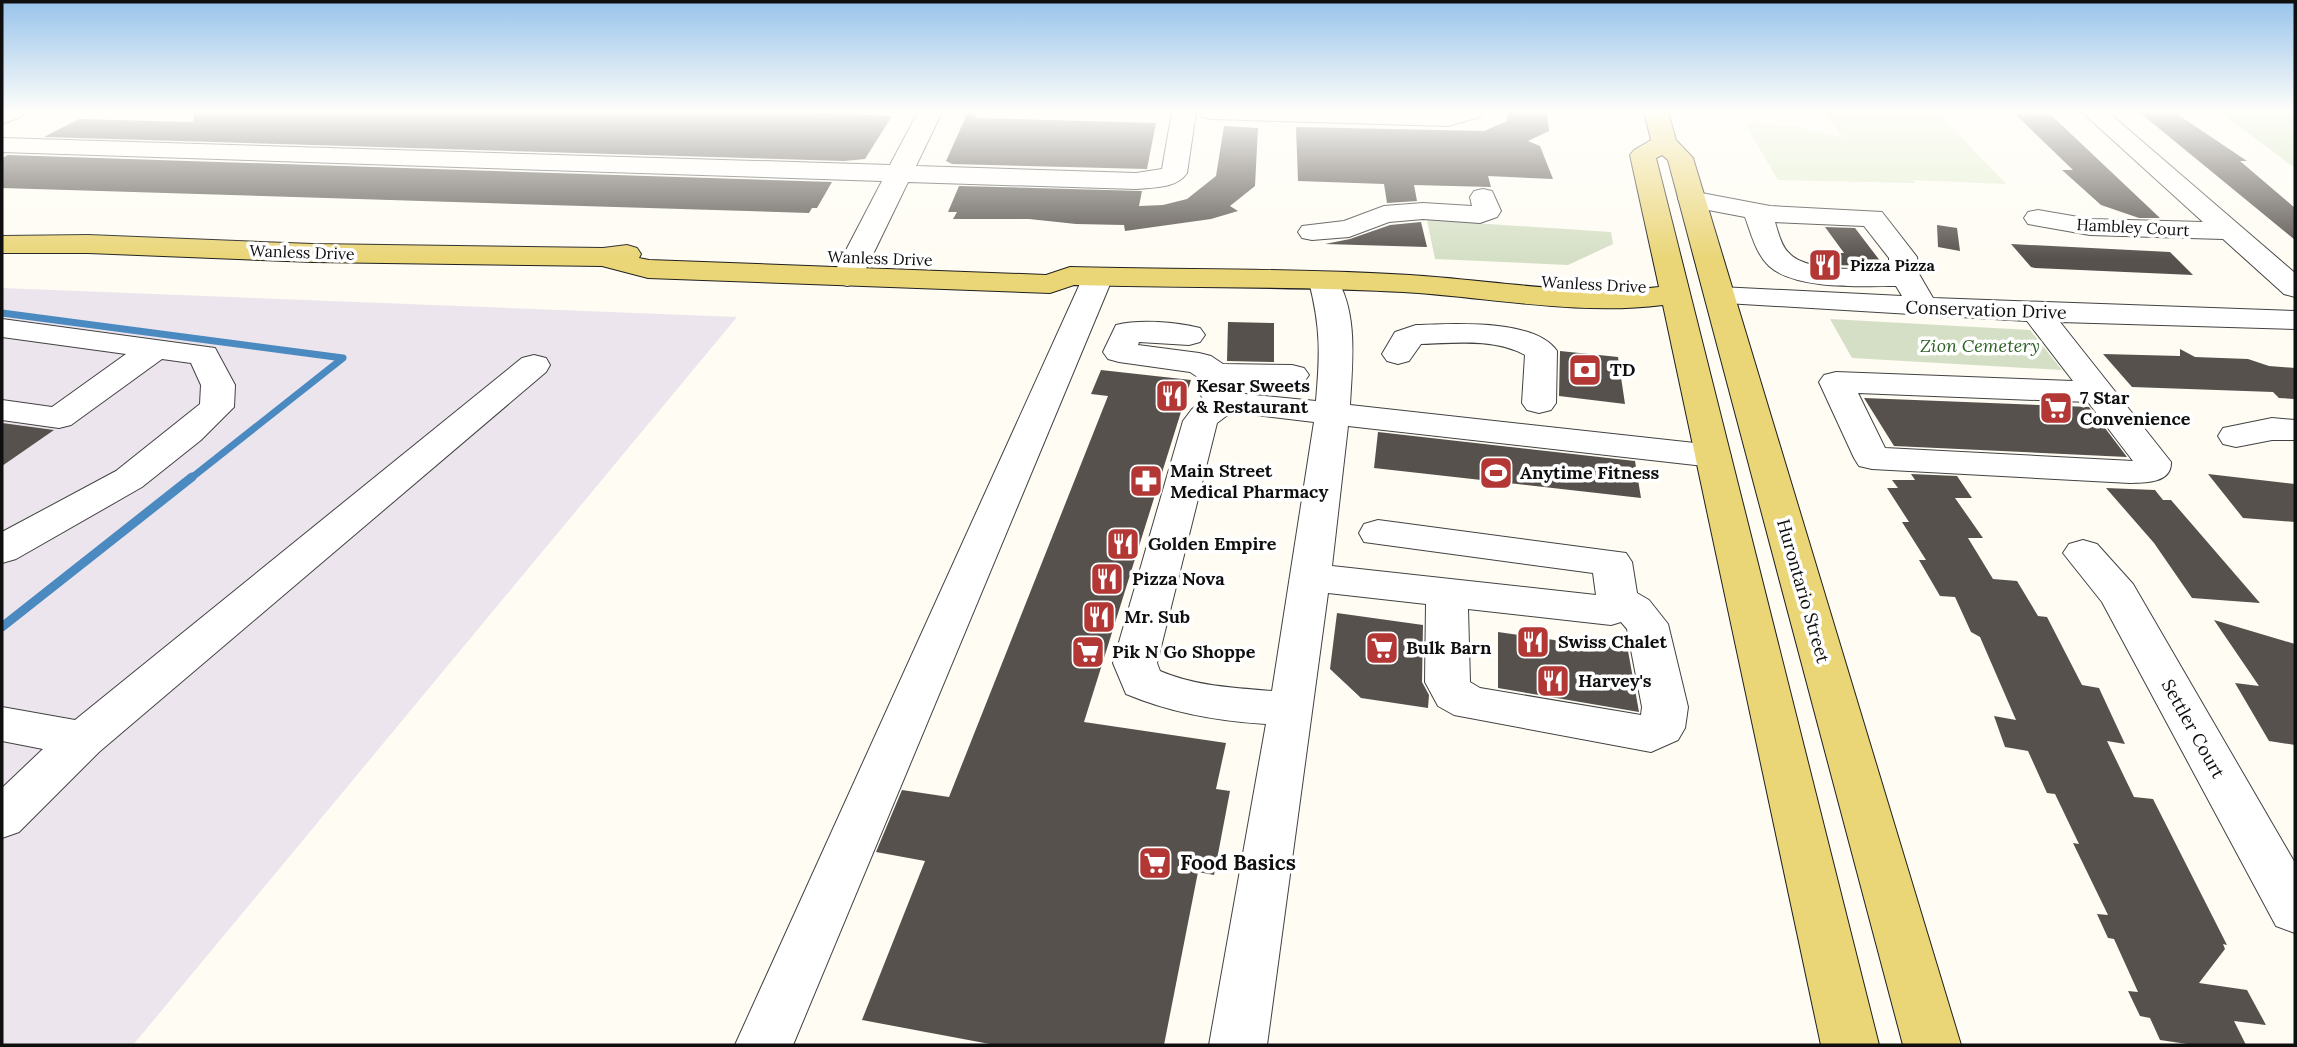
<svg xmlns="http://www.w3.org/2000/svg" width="2297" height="1047" viewBox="0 0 2297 1047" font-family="Lora,serif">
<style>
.industrial{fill:#ece5ed}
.green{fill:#d1e5bf}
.cemetery{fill:#d5dfc5}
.pitch{fill:#e2eed0}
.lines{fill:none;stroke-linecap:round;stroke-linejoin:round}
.stream-far1{stroke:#4b8ac0;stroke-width:7}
.stream{stroke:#4b8ac0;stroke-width:9}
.building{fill:#57514d}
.minor-casing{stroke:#424242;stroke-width:2}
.major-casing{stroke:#202020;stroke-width:2}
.minor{fill:#fff;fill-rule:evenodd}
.major{fill:#ead577;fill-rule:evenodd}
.labels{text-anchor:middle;stroke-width:7;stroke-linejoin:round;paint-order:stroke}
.far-street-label{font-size:16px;fill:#0f0f0f;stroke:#fff}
.far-poi-label{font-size:16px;font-weight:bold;fill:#0f0f0f;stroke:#fff;text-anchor:start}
.street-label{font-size:18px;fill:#0f0f0f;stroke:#fff}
.park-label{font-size:18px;font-style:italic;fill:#2e6126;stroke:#fff}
.poi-label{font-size:18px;font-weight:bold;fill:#0f0f0f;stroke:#fff;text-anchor:start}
.near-poi-label{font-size:21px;font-weight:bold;fill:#0f0f0f;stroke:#fff;text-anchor:start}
</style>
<rect width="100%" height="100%" fill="#fefcf3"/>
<!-- industrial -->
<path class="industrial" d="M2 288 737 317 133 1045H2Z"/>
<!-- green -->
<path class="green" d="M2220 112H2295V168Z"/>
<!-- cemetery -->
<path class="cemetery" d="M1427 220 1611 232 1613 244 1568 265 1435 259Z
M1830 319 2030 330 2062 370 1852 358Z"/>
<!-- pitch -->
<path class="pitch" d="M1824 112H1937L2006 184 1913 180 1915 183 1778 180 1744 122 1792 126 1844 138Z"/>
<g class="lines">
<!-- stream-far1 -->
<path class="stream-far1" d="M2 313 343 358 190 479"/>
<!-- stream -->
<path class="stream" d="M2 627 192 477"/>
</g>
<!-- building -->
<path class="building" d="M194 112H798L892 116 865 159 844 161 44 137 79 119 193 122Z
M968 112 978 118 1156 123 1147 169 952 164 946 161Z
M1507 112H1547L1549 131 1528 141 1540 146 1553 179 1488 176 1491 187 1414 185 1417 201 1387 203 1384 184 1298 181 1296 127 1484 131 1507 121Z
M2139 112H2174L2247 161H2240L2295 208V240Z
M2015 114 2051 115 2160 218H2139L2101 205 2062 170H2073Z
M1224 126 1258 128 1255 186 1230 206 1238 211 1211 219 1125 231 1124 225 1076 224 1029 219H953L957 212H948L959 186 1142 191 1139 206 1163 205 1187 199 1216 176Z
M8 155 832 182 817 208H812L809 213 2 188V158Z
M1421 222 1427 247 1325 244 1350 239 1390 225Z
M1937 225 1957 228 1960 251 1938 247Z
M1825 227 1855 228 1884 266 1829 265 1821 253H1844Z
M2011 244 2170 252 2193 275 2035 268 2031 267Z
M1228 322 1274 323V362L1227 361Z
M2180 349 2195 357 2248 359 2269 366 2295 368V399L2279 398 2273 392 2132 387 2103 354 2180 356Z
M1560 351 1618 357 1625 404 1559 396Z
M1101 370 1191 380 1084 722 1226 743 1216 789 1230 791 1214 875 1198 872 1164 1045H995L862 1020 925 861 876 852 902 790 949 797 1108 396 1091 394Z
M1864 398 2089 407 2127 457 1894 446Z
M2 423 54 430 2 466Z
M1378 432 1635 461 1641 498 1374 468Z
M1911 474 1957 476 1972 498H1955L1983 538H1968L1993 579 2017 581 2038 616 2047 617 2082 685 2099 688 2125 744 2107 741 2134 797 2153 799 2227 945 2223 944 2225 949 2199 983 2247 990 2266 1025 2234 1021 2246 1045H2194L2160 1040 2150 1018 2140 1016 2128 991 2138 992 2114 939 2108 938 2097 914 2108 915 2073 843 2079 844 2055 794 2047 793 2028 751 2005 747 1994 716 2016 720 1980 637 1971 632 1955 597 1940 596 1919 560H1926L1902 522H1909L1887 488H1898L1892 480H1915Z
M2208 474 2295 484V522L2243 518Z
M2106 488 2155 490 2163 500H2171L2260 603 2192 598 2154 543Z
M1337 613 1423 625 1422 682 1429 695 1428 708 1361 698 1330 669Z
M2214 620 2295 644V745L2269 741 2235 683 2259 686Z
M1498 632 1597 646 1596 640 1627 645 1639 712 1498 688Z"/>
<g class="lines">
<defs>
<path id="minor" d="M2 112H25L21 117 2 124Z
M918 112H942L916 166 1136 173 1162 169 1172 112H1196L1187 173C1176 189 1153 187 1136 189L908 182 862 277 857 283 847 286 837 283 832 277 882 181 2 152V138L890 165Z
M1199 112H1483L1479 117 1448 126 1211 119 1203 117Z
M2082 112H2108L2295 273V297L2284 294 2223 239 2090 235 2028 224 2024 218 2028 212 2038 210 2090 219 2203 222Z
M1483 189 1492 191 1501 211 1497 217 1480 223 1423 219 1389 222 1349 237 1312 240 1302 238 1298 232 1302 226 1344 221 1384 206 1423 203 1472 206 1470 197 1474 191Z
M1691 191 1770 206 1882 212 1917 257 1919 274 1933 298 2295 311V329L2060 322 2171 462C2172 483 2145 483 2130 483L1872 469 1859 466 1854 458 1819 382 1824 375 1836 372 2073 381 2027 321 1709 302 1705 296 1709 290 1720 287 1902 296 1896 286C1862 286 1795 290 1769 266 1756 254 1751 233 1745 217L1682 205 1678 199 1682 193ZM1775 222 1864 226 1889 258V268C1864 269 1805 273 1788 252 1781 245 1778 232 1775 222ZM1858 393 2088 402 2133 461 1885 448Z
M1098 268 1108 271 1113 277 793 1045H735L1083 277 1088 271Z
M1324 273 1335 276C1359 312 1352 364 1350 405L1713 445 1726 448 1731 456 1726 464 1713 467 1348 426 1332 566 1596 595 1593 573 1364 542 1359 533 1364 524 1378 520 1626 553 1632 562 1637 593 1649 600 1668 624 1688 707 1685 728 1678 740 1651 752 1454 715 1438 706 1425 682 1426 604 1328 593 1267 1045H1209L1266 724C1218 721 1171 713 1126 694L1113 663 1183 421 1192 409 1204 400 1197 390 1199 378 1190 372 1119 362 1108 359 1103 352 1116 325C1140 319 1176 322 1200 328L1205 335 1200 342 1189 345 1139 342 1138 345 1199 353 1211 356 1223 364 1292 365 1304 368 1309 375 1304 382 1292 385 1231 384V388L1235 393 1316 401C1320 355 1321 328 1309 282L1313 276ZM1240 413 1314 422 1272 691C1234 688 1195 686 1160 671L1157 663 1217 423 1229 414ZM1468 609 1611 625 1621 622 1627 629 1642 707 1641 715 1480 688 1470 682Z
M2 319 215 348 235 385 234 407 201 440 142 487 16 559 2 563V532L116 471 200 404 201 385 191 363 162 359 71 425 59 428 2 420V400L52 407 126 354 2 337Z
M1416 325C1452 324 1534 318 1557 351L1556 403 1551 410 1539 413 1527 410 1522 403 1525 355C1495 338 1454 343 1421 344L1409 361 1398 364 1387 361 1382 354 1395 332Z
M534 355 546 358 550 365 546 372 99 752 19 832 2 838V788L43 749 2 741V707L75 720 522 358Z
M2272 418 2295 420V440H2272L2236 447 2223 444 2218 436 2223 428Z
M2083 540 2097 544 2133 584 2295 863V933L2276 926 2102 602 2063 553 2069 544Z"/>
<path id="major" d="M1644 112H1668L1676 140 1693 158 1961 1045H1903L1668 160 1662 155 1656 158 1879 1045H1821L1663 305C1577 316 1489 297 1403 292 1293 286 1184 288 1074 285L1050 293 648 278 602 266 313 262 88 253H2V236L88 235 313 244 603 248 627 245 637 248 641 254 639 258 649 260 1046 275 1070 267C1183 270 1297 268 1410 275 1492 280 1577 297 1659 287L1630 155 1634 150 1651 140Z"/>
</defs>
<!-- minor casing -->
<use href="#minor" class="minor-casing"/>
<!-- major casing -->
<use href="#major" class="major-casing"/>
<!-- minor -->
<use href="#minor" class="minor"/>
<!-- major -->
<use href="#major" class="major"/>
</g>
<!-- sky -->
<linearGradient id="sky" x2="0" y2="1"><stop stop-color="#97c3eb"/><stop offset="0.43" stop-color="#fffefa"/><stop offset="1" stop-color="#fffefa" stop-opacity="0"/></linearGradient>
<rect width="2297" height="259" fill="url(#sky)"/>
<!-- icons -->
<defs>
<symbol id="restaurant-square" viewBox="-11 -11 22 22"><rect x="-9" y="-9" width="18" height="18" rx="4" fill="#b23735" stroke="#fff"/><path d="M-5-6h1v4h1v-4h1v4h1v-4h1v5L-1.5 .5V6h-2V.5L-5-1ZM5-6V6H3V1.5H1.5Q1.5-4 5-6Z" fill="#fff"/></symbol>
<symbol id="bank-square" viewBox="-11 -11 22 22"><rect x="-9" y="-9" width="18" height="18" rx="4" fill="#b23735" stroke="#fff"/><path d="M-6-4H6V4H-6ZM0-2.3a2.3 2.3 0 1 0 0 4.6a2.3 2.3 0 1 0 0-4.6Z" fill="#fff"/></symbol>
<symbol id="supermarket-square" viewBox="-11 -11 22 22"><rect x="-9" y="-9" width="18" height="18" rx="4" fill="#b23735" stroke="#fff"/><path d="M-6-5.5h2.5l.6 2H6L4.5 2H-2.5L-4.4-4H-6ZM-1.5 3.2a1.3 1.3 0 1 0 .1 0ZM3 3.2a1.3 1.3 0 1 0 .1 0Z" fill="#fff"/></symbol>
<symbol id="stadium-square" viewBox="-11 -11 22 22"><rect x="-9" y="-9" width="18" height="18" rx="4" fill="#b23735" stroke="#fff"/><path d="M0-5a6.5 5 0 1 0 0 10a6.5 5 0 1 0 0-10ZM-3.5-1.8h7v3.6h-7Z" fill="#fff"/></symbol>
<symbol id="pharmacy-square" viewBox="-11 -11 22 22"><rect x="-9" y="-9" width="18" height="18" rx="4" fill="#b23735" stroke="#fff"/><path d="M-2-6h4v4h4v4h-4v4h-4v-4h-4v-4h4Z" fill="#fff"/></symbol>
</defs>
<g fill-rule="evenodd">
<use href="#restaurant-square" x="1806" y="246" width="38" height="38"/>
<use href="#bank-square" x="1566" y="351" width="38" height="38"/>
<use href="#restaurant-square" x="1153" y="377" width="38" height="38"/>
<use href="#supermarket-square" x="2037" y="389" width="38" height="38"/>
<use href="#stadium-square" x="1477" y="454" width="38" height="38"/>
<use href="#pharmacy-square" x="1127" y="462" width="38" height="38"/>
<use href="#restaurant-square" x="1104" y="525" width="38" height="38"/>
<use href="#restaurant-square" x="1088" y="560" width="38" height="38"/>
<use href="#restaurant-square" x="1080" y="598" width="38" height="38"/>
<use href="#restaurant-square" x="1514" y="623" width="38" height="38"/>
<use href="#supermarket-square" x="1363" y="629" width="38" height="38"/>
<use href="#supermarket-square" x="1069" y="633" width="38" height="38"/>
<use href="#restaurant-square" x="1534" y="662" width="38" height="38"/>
<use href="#supermarket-square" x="1136" y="844" width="38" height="38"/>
</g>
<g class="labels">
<!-- far-street labels -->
<g class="far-street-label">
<text transform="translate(2133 227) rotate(3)" y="6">Hambley Court</text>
<text transform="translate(302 252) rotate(2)" y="6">Wanless Drive</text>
<text transform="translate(880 258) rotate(2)" y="6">Wanless Drive</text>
<text transform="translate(1594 284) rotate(3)" y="6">Wanless Drive</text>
</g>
<!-- far-poi labels -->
<g class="far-poi-label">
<text x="1850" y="271">Pizza Pizza</text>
</g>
<!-- street labels -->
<g class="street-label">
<text transform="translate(1986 310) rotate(2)" y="6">Conservation Drive</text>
<text transform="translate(1803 591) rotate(74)" y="6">Hurontario Street</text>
<text transform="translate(2193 729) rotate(61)" y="6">Settler Court</text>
</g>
<!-- park labels -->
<g class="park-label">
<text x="1980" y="352">Zion Cemetery</text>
</g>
<!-- poi labels -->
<g class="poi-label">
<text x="1610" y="376">TD</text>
<text x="1196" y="392">Kesar Sweets<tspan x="1196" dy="21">&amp; Restaurant</tspan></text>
<text x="2080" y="404">7 Star<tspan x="2080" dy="21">Convenience</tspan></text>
<text x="1170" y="477">Main Street<tspan x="1170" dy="21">Medical Pharmacy</tspan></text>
<text x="1520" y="479">Anytime Fitness</text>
<text x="1148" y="550">Golden Empire</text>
<text x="1132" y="585">Pizza Nova</text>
<text x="1124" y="623">Mr. Sub</text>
<text x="1558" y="648">Swiss Chalet</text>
<text x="1406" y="654">Bulk Barn</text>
<text x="1112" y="658">Pik N Go Shoppe</text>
<text x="1578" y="687">Harvey's</text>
</g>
<!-- near-poi labels -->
<g class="near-poi-label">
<text x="1180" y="870">Food Basics</text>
</g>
</g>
<!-- border -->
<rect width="2297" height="1047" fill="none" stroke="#0f0f0f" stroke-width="7"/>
</svg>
